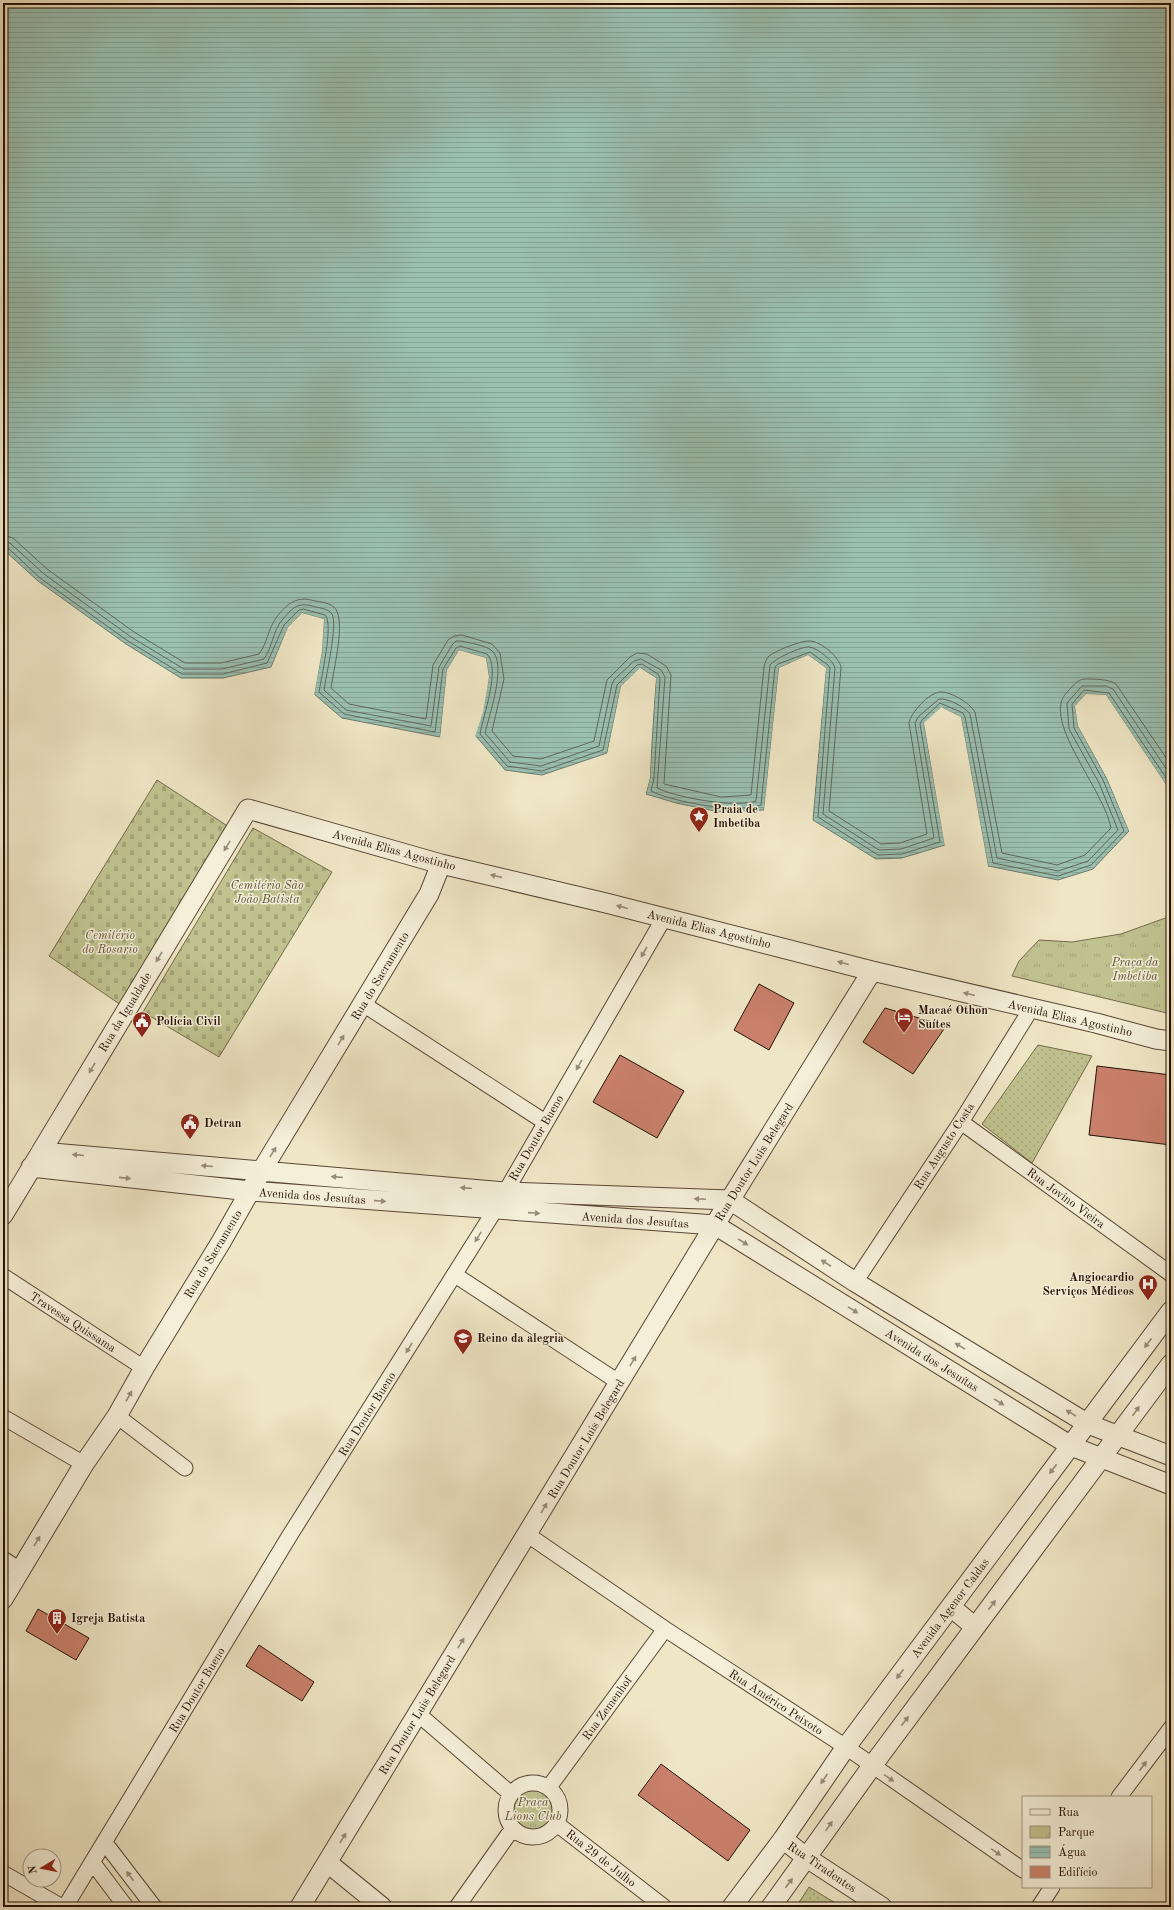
<svg xmlns="http://www.w3.org/2000/svg" width="1174" height="1910" viewBox="0 0 1174 1910" font-family="'Old Standard TT',serif">
<style>
.grass{fill:url(#grass-dots);stroke:#736a4a}
.cemetery{fill:url(#cemetery-stones);stroke:#736a4a}
.park{fill:url(#park-tufts);stroke:#736a4a}
.water{fill:url(#water-rules);stroke:#6c7a6c}
.pier{fill:#efe6c5}
.lines{fill:none;stroke-linecap:round;stroke-linejoin:round}
.shore{stroke:#60685b;stroke-width:1}
.building{fill:#c9806c;stroke:#261104}
.minor-casing{stroke:#584634;stroke-width:17}
.tertiary-casing{stroke:#584634;stroke-width:21}
.minor{stroke:#f5efd9;stroke-width:15}
.tertiary{stroke:#f5efd9;stroke-width:19}
.oneway{fill:#988b79}
.labels{text-anchor:middle;stroke-width:3;stroke-linejoin:round;paint-order:stroke}
.poi-label{font-size:12px;font-weight:bold;fill:#261104;stroke:#f5efd9;text-anchor:start}
.street-label{font-size:12px;fill:#261104;stroke:#f5efd9}
.park-label{font-size:12px;font-style:italic;fill:#5c4f35;stroke:#f5efd9}
</style>
<defs>
<pattern id="grass-dots" width="8" height="8" patternUnits="userSpaceOnUse"><rect width="8" height="8" fill="#c0c390"/><path d="M2 2h.1M6 6h.1" fill="none" stroke="#a5a67b" stroke-width="1.8" stroke-linecap="round"/></pattern>
<pattern id="cemetery-stones" width="16" height="16" patternUnits="userSpaceOnUse"><rect width="16" height="16" fill="#c0c390"/><path d="M2 7V4a2 2 0 0 1 4 0v3zM10 15v-3a2 2 0 0 1 4 0v3z" fill="#a5a67b"/></pattern>
<pattern id="park-tufts" width="24" height="20" patternUnits="userSpaceOnUse"><rect width="24" height="20" fill="#c0c390"/><path d="M3 7l-1-3M5 7V3M7 7l1-3M15 17l-1-3M17 17v-4M19 17l1-3" fill="none" stroke="#a5a67b"/></pattern>
<pattern id="water-rules" width="6" height="5" patternUnits="userSpaceOnUse"><rect width="6" height="5" fill="#9ac0b2"/><path d="M0 2.5h6" fill="none" stroke="#85a497"/></pattern>
</defs>
<rect width="100%" height="100%" fill="#efe6c5"/>
<filter id="stains"><feTurbulence type="fractalNoise" baseFrequency=".005" numOctaves="4"/><feColorMatrix values="0 0 0 0 .2 0 0 0 0 .09 0 0 0 0 .02 0 0 0 .5 -.17"/></filter>
<radialGradient id="worn" r=".72"><stop offset=".6" stop-color="#630" stop-opacity="0"/><stop offset="1" stop-color="#630" stop-opacity=".3"/></radialGradient>
<!-- grass -->
<path class="grass" d="M1038 1045 1092 1056 1032 1163 982 1124Z
M809 1887 842 1907H796Z"/>
<!-- cemetery -->
<path class="cemetery" d="M157 780 229 827 124 1007 49 956Z
M253 828 332 872 219 1057 143 1012Z"/>
<!-- park -->
<path class="park" d="M1171 916V1014L1012 976 1019 961 1039 940 1072 942 1121 934Z
M510 1810a23 23 0 1 1 46 0a23 23 0 1 1-46 0Z"/>
<!-- water -->
<path class="water" d="M3 3H1171V792L1106 695 1086 694 1075 706 1078 726 1107 779 1129 831 1093 869 1058 880 988 866 961 717 941 707 924 724 945 845 902 858 876 859 813 820 826 668 808 655 779 668 764 810 720 812 676 803 646 794 650 778 656 678 641 668 621 686 607 753 542 775 505 770 475 735 489 677 486 658 459 650 447 670 440 737 342 718 314 694 322 651 324 619 302 613 288 627 271 667 223 678H181L126 644 38 581 3 549Z"/>
<!-- pier -->
<path class="pier" d="M302 613 324 619 322 651 314 696 312 693 320 651 322 620 302 615 290 628 271 669 288 627Z
M459 650 486 658 489 677 483 712 475 737 473 735 487 677 484 659 460 652 449 671 442 738 440 739 447 670Z
M808 655 826 668 812 821 824 669 808 658 781 669 773 760 765 812 764 810 779 668Z
M640 668 656 678 651 738 650 778 645 796 644 794 648 778 654 679 641 670 623 687 609 753 607 755 621 686Z
M1086 694 1106 695 1171 792V794L1105 697 1087 696 1077 706 1080 726 1109 778 1131 830 1130 833 1107 778 1078 726 1075 706Z
M941 707 961 717 988 866H986L959 719 941 709 926 724 947 845 945 847 924 723Z"/>
<g class="lines">
<!-- shore -->
<path class="shore" d="M3 535 13 538 47 569 134 632 185 663H221L259 654C267 644 268 629 276 618 285 606 295 596 311 600 318 602 328 602 334 607 347 619 333 671 331 688L349 704 426 719 433 665 448 640 454 636 462 635 492 644 500 653 504 679 492 731 513 756 541 759 594 741 607 680 630 657 637 653 647 654 666 666 671 675 664 784 721 797 751 795 764 667C765 663 766 659 769 656 775 651 802 640 810 641 820 641 840 657 841 668L829 811 881 844 900 843 927 834 909 723C911 712 929 693 940 692 950 691 970 703 975 712L1002 853 1057 865 1085 855 1111 828C1104 792 1054 735 1061 703 1062 697 1067 692 1071 688 1075 683 1079 679 1086 679 1095 679 1108 679 1116 684L1171 765
M3 541 10 543 44 574 131 637 184 669H222L264 659C272 648 273 631 282 620 292 609 296 602 312 606 318 608 328 608 332 614 338 624 326 676 324 690L346 710 431 726 439 667 452 645 456 641H461C470 643 484 645 491 650 508 662 489 716 485 733L510 762 541 766 599 746 612 684 614 680 634 661 641 659 661 670 665 677 657 788C677 798 736 808 756 801L770 665C774 659 802 646 809 647 816 647 834 661 835 668L823 814 879 850 901 849 934 838 915 723 918 717 939 699C948 698 965 707 970 714L997 858 1058 871 1088 861 1118 830 1099 783 1069 729 1067 703 1082 686H1106L1113 689 1171 776
M3 546 7 547 40 578 128 641 182 674H223L267 663 284 625 299 610 303 609 325 615C334 623 321 679 319 692L344 714 435 732 443 669 456 648 460 646 487 654C501 668 483 716 480 734L507 766 542 771 603 750 617 685 637 665 642 664 658 674 660 678 654 778 651 791C673 802 738 814 761 805L775 667 778 664 810 652 828 665 830 668 818 817 878 855 902 854 940 842 920 724 922 720 940 703 963 713 965 717 993 863 1058 876 1091 865 1124 831 1103 780 1074 728 1072 704 1084 690 1109 693 1171 785"/>
</g>
<!-- building -->
<path class="building" d="M759 984 794 1003 769 1050 734 1030Z
M885 1008 946 1026 913 1074 863 1042Z
M620 1055 684 1091 657 1138 593 1102Z
M1097 1066 1171 1075V1145L1089 1135Z
M38 1609 89 1638 76 1660 26 1631Z
M259 1645 314 1682 302 1701 246 1666Z
M661 1764 750 1830 728 1861 638 1795Z"/>
<g class="lines">
<defs>
<path id="minor" d="M363 1004 545 1122
M961 1122 1171 1274
M455 1275 620 1383
M3 1276 144 1368
M855 1282 961 1122 1031 1009
M117 1416 185 1468
M3 1417 84 1464
M528 1535 665 1629 846 1747 1023 1870
M3 1559 20 1570
M417 1713 511 1794
M506 1810a27 27 0 1 1 54 0a27 27 0 1 1-54 0Z
M549 1787 665 1629
M1119 1797 1171 1728
M557 1824 664 1907
M105 1843 154 1907
M93 1863 126 1907
M3 1873 62 1907
M65 1907 290 1535 495 1210 664 918
M457 1907 513 1828
M1039 1907 1052 1887"/>
<path id="tertiary" d="M41 1152 505 1192 730 1200 855 1282 1088 1424 1171 1456
M31 1167 250 1191 715 1225 1071 1446 1171 1485
M3 1215 248 809 441 864 606 903 872 971 1096 1023 1156 1039 1171 1041
M3 1599 84 1464 117 1416 144 1368 221 1242 262 1170 429 894 441 864
M951 1607 975 1627
M783 1839 807 1858 882 1907
M328 1863 382 1907
M300 1907 730 1200 872 971
M732 1907 783 1839 846 1747 1171 1311
M771 1907 872 1766 1171 1364"/>
</defs>
<!-- minor casing -->
<use href="#minor" class="minor-casing"/>
<!-- tertiary casing -->
<use href="#tertiary" class="tertiary-casing"/>
<!-- minor -->
<use href="#minor" class="minor"/>
<!-- tertiary -->
<use href="#tertiary" class="tertiary"/>
</g>
<!-- one-way arrows -->
<defs><path id="oneway-solid" d="M-6-.8H1V-3.2L6.5 0L1 3.2V.8H-6Z"/></defs>
<g class="oneway">
<use href="#oneway-solid" transform="translate(227 846) rotate(122)"/>
<use href="#oneway-solid" transform="translate(496 876) rotate(-167)"/>
<use href="#oneway-solid" transform="translate(622 907) rotate(-165)"/>
<use href="#oneway-solid" transform="translate(644 952) rotate(120)"/>
<use href="#oneway-solid" transform="translate(159 957) rotate(121)"/>
<use href="#oneway-solid" transform="translate(843 963) rotate(-165)"/>
<use href="#oneway-solid" transform="translate(969 994) rotate(-166)"/>
<use href="#oneway-solid" transform="translate(341 1040) rotate(-59)"/>
<use href="#oneway-solid" transform="translate(579 1065) rotate(120)"/>
<use href="#oneway-solid" transform="translate(92 1068) rotate(121)"/>
<use href="#oneway-solid" transform="translate(273 1152) rotate(-59)"/>
<use href="#oneway-solid" transform="translate(78 1155) rotate(-175)"/>
<use href="#oneway-solid" transform="translate(207 1166) rotate(-175)"/>
<use href="#oneway-solid" transform="translate(337 1177) rotate(-175)"/>
<use href="#oneway-solid" transform="translate(125 1178) rotate(6)"/>
<use href="#oneway-solid" transform="translate(466 1188) rotate(-175)"/>
<use href="#oneway-solid" transform="translate(700 1199) rotate(-178)"/>
<use href="#oneway-solid" transform="translate(380 1201) rotate(4)"/>
<use href="#oneway-solid" transform="translate(534 1213) rotate(4)"/>
<use href="#oneway-solid" transform="translate(478 1237) rotate(122)"/>
<use href="#oneway-solid" transform="translate(743 1242) rotate(32)"/>
<use href="#oneway-solid" transform="translate(826 1263) rotate(-147)"/>
<use href="#oneway-solid" transform="translate(853 1310) rotate(32)"/>
<use href="#oneway-solid" transform="translate(1148 1343) rotate(127)"/>
<use href="#oneway-solid" transform="translate(960 1346) rotate(-149)"/>
<use href="#oneway-solid" transform="translate(409 1348) rotate(122)"/>
<use href="#oneway-solid" transform="translate(633 1361) rotate(-59)"/>
<use href="#oneway-solid" transform="translate(129 1396) rotate(-61)"/>
<use href="#oneway-solid" transform="translate(999 1402) rotate(32)"/>
<use href="#oneway-solid" transform="translate(1136 1411) rotate(-54)"/>
<use href="#oneway-solid" transform="translate(1071 1413) rotate(-149)"/>
<use href="#oneway-solid" transform="translate(1053 1469) rotate(127)"/>
<use href="#oneway-solid" transform="translate(544 1508) rotate(-59)"/>
<use href="#oneway-solid" transform="translate(37 1541) rotate(-59)"/>
<use href="#oneway-solid" transform="translate(992 1605) rotate(-53)"/>
<use href="#oneway-solid" transform="translate(461 1643) rotate(-58)"/>
<use href="#oneway-solid" transform="translate(900 1674) rotate(127)"/>
<use href="#oneway-solid" transform="translate(905 1721) rotate(-53)"/>
<use href="#oneway-solid" transform="translate(1143 1766) rotate(-53)"/>
<use href="#oneway-solid" transform="translate(889 1778) rotate(35)"/>
<use href="#oneway-solid" transform="translate(824 1779) rotate(124)"/>
<use href="#oneway-solid" transform="translate(829 1826) rotate(-55)"/>
<use href="#oneway-solid" transform="translate(343 1838) rotate(-59)"/>
<use href="#oneway-solid" transform="translate(996 1852) rotate(35)"/>
<use href="#oneway-solid" transform="translate(130 1876) rotate(-127)"/>
<use href="#oneway-solid" transform="translate(789 1883) rotate(-53)"/>
</g>
<!-- icons -->
<defs>
<symbol id="sight-pin" viewBox="-11 -11 22 30"><path d="M0 17L-7.5 6A9.5 9.5 0 1 1 7.5 6Z" fill="#8f2418" stroke="#f5efd9"/><path d="M0-6L1.8-2.2L6-1.7L2.9 1.2L3.7 5.4L0 3.3L-3.7 5.4L-2.9 1.2L-6-1.7L-1.8-2.2Z" fill="#fff"/></symbol>
<symbol id="hotel-pin" viewBox="-11 -11 22 30"><path d="M0 17L-7.5 6A9.5 9.5 0 1 1 7.5 6Z" fill="#8f2418" stroke="#f5efd9"/><path d="M-6-4.5h1.5V1H6V5H4.5V3h-9V5H-6ZM-4 0a1.8 1.8 0 1 1 3.6 0ZM.5 0V-2.5h3Q6-2.5 6 0Z" fill="#fff"/></symbol>
<symbol id="civic-pin" viewBox="-11 -11 22 30"><path d="M0 17L-7.5 6A9.5 9.5 0 1 1 7.5 6Z" fill="#8f2418" stroke="#f5efd9"/><path d="M-.6-6.5H3V-4.5H.6V-3L4-1V1h2V6H-6V1h2V-1L-.6-3ZM-1.2 2.5V6h2.4V2.5Z" fill="#fff"/></symbol>
<symbol id="hospital-pin" viewBox="-11 -11 22 30"><path d="M0 17L-7.5 6A9.5 9.5 0 1 1 7.5 6Z" fill="#8f2418" stroke="#f5efd9"/><path d="M-5-5h3v3.5h4V-5h3V5h-3V1.5h-4V5h-3Z" fill="#fff"/></symbol>
<symbol id="school-pin" viewBox="-11 -11 22 30"><path d="M0 17L-7.5 6A9.5 9.5 0 1 1 7.5 6Z" fill="#8f2418" stroke="#f5efd9"/><path d="M0-5L7-2L0 1L-7-2ZM-4 1L0 2.5L4 1V4Q0 6-4 4Z" fill="#fff"/></symbol>
<symbol id="building-pin" viewBox="-11 -11 22 30"><path d="M0 17L-7.5 6A9.5 9.5 0 1 1 7.5 6Z" fill="#8f2418" stroke="#f5efd9"/><path d="M-4-6H4V6H1V3H-1V6H-4ZM-2.5-4.3h1.7v1.8h-1.7ZM.8-4.3h1.7v1.8H.8ZM-2.5-1h1.7V.8h-1.7ZM.8-1h1.7V.8H.8Z" fill="#fff"/></symbol>
</defs>
<g fill-rule="evenodd">
<use href="#sight-pin" x="688" y="805" width="22" height="30"/>
<use href="#hotel-pin" x="893" y="1006" width="22" height="30"/>
<use href="#civic-pin" x="131" y="1010" width="22" height="30"/>
<use href="#civic-pin" x="179" y="1112" width="22" height="30"/>
<use href="#hospital-pin" x="1137" y="1273" width="22" height="30"/>
<use href="#school-pin" x="452" y="1327" width="22" height="30"/>
<use href="#building-pin" x="46" y="1607" width="22" height="30"/>
</g>
<g class="labels">
<!-- poi labels -->
<g class="poi-label">
<text x="713" y="813">Praia de<tspan x="713" dy="14">Imbetiba</tspan></text>
<text x="918" y="1014">Macaé Othon<tspan x="918" dy="14">Suítes</tspan></text>
<text x="156" y="1025">Polícia Civil</text>
<text x="204" y="1127">Detran</text>
<text x="1134" y="1281" text-anchor="end">Angiocardio<tspan x="1134" dy="14">Serviços Médicos</tspan></text>
<text x="477" y="1342">Reino da alegria</text>
<text x="71" y="1622">Igreja Batista</text>
</g>
<!-- street labels -->
<g class="street-label">
<text transform="translate(394 850) rotate(15)" y="4">Avenida Elias Agostinho</text>
<text transform="translate(709 929) rotate(14)" y="4">Avenida Elias Agostinho</text>
<text transform="translate(380 976) rotate(-59)" y="4">Rua do Sacramento</text>
<text transform="translate(125 1012) rotate(-59)" y="4">Rua da Igualdade</text>
<text transform="translate(1070 1018) rotate(13)" y="4">Avenida Elias Agostinho</text>
<text transform="translate(536 1138) rotate(-60)" y="4">Rua Doutor Bueno</text>
<text transform="translate(944 1146) rotate(-57)" y="4">Rua Augusto Costa</text>
<text transform="translate(754 1162) rotate(-58)" y="4">Rua Doutor Luis Belegard</text>
<text transform="translate(312 1196) rotate(4)" y="4">Avenida dos Jesuítas</text>
<text transform="translate(1066 1198) rotate(36)" y="4">Rua Jovino Vieira</text>
<text transform="translate(635 1220) rotate(4)" y="4">Avenida dos Jesuítas</text>
<text transform="translate(213 1254) rotate(-59)" y="4">Rua do Sacramento</text>
<text transform="translate(73 1322) rotate(33)" y="4">Travessa Quissama</text>
<text transform="translate(932 1360) rotate(32)" y="4">Avenida dos Jesuítas</text>
<text transform="translate(367 1414) rotate(-58)" y="4">Rua Doutor Bueno</text>
<text transform="translate(586 1439) rotate(-59)" y="4">Rua Doutor Luis Belegard</text>
<text transform="translate(950 1608) rotate(-53)" y="4">Avenida Agenor Caldas</text>
<text transform="translate(197 1690) rotate(-59)" y="4">Rua Doutor Bueno</text>
<text transform="translate(776 1702) rotate(33)" y="4">Rua Américo Peixoto</text>
<text transform="translate(607 1708) rotate(-54)" y="4">Rua Zemenhof</text>
<text transform="translate(417 1715) rotate(-59)" y="4">Rua Doutor Luis Belegard</text>
<text transform="translate(601 1858) rotate(38)" y="4">Rua 29 de Julho</text>
<text transform="translate(822 1867) rotate(34)" y="4">Rua Tiradentes</text>
</g>
<!-- park labels -->
<g class="park-label">
<text x="267" y="889">Cemitério São<tspan x="267" dy="14">João Batista</tspan></text>
<text x="110" y="939">Cemitério<tspan x="110" dy="14">do Rosario</tspan></text>
<text x="1135" y="966">Praça da<tspan x="1135" dy="14">Imbetiba</tspan></text>
<text x="533" y="1806">Praça<tspan x="533" dy="14">Lions Club</tspan></text>
</g>
</g>
<!-- margin -->
<rect width="1174" height="1910" fill="none" stroke="#efe6c5" stroke-width="16"/>
<rect x="4" y="4" width="1166" height="1902" fill="none" stroke="#261104" stroke-width="2"/>
<rect x="8" y="8" width="1158" height="1894" fill="none" stroke="#261104"/>
<!-- legend -->
<rect x="1022" y="1796" width="130" height="92" fill="#f5efd9" stroke="#a29684"/>
<rect x="1030" y="1809" width="20" height="6" fill="#f5efd9" stroke="#a29684"/>
<text x="1058" y="1816" font-size="12" fill="#261104">Rua</text>
<rect x="1030" y="1826" width="20" height="12" fill="url(#park-tufts)" stroke="#a29684"/>
<text x="1058" y="1836" font-size="12" fill="#261104">Parque</text>
<rect x="1030" y="1846" width="20" height="12" fill="url(#water-rules)" stroke="#a29684"/>
<text x="1058" y="1856" font-size="12" fill="#261104">Água</text>
<rect x="1030" y="1866" width="20" height="12" fill="#c9806c" stroke="#a29684"/>
<text x="1058" y="1876" font-size="12" fill="#261104">Edifício</text>
<!-- north arrow -->
<g transform="translate(42 1868) rotate(260)"><circle r="19" fill="#f5efd9" stroke="#a29684"/>
<path d="M0-3L7 15L0 10L-7 15Z" fill="#8f2418"/>
<text y="-6" font-size="11" font-weight="bold" text-anchor="middle" fill="#261104">N</text>
</g>
<rect width="100%" height="100%" filter="url(#stains)"/>
<rect width="100%" height="100%" fill="url(#worn)"/>
</svg>
